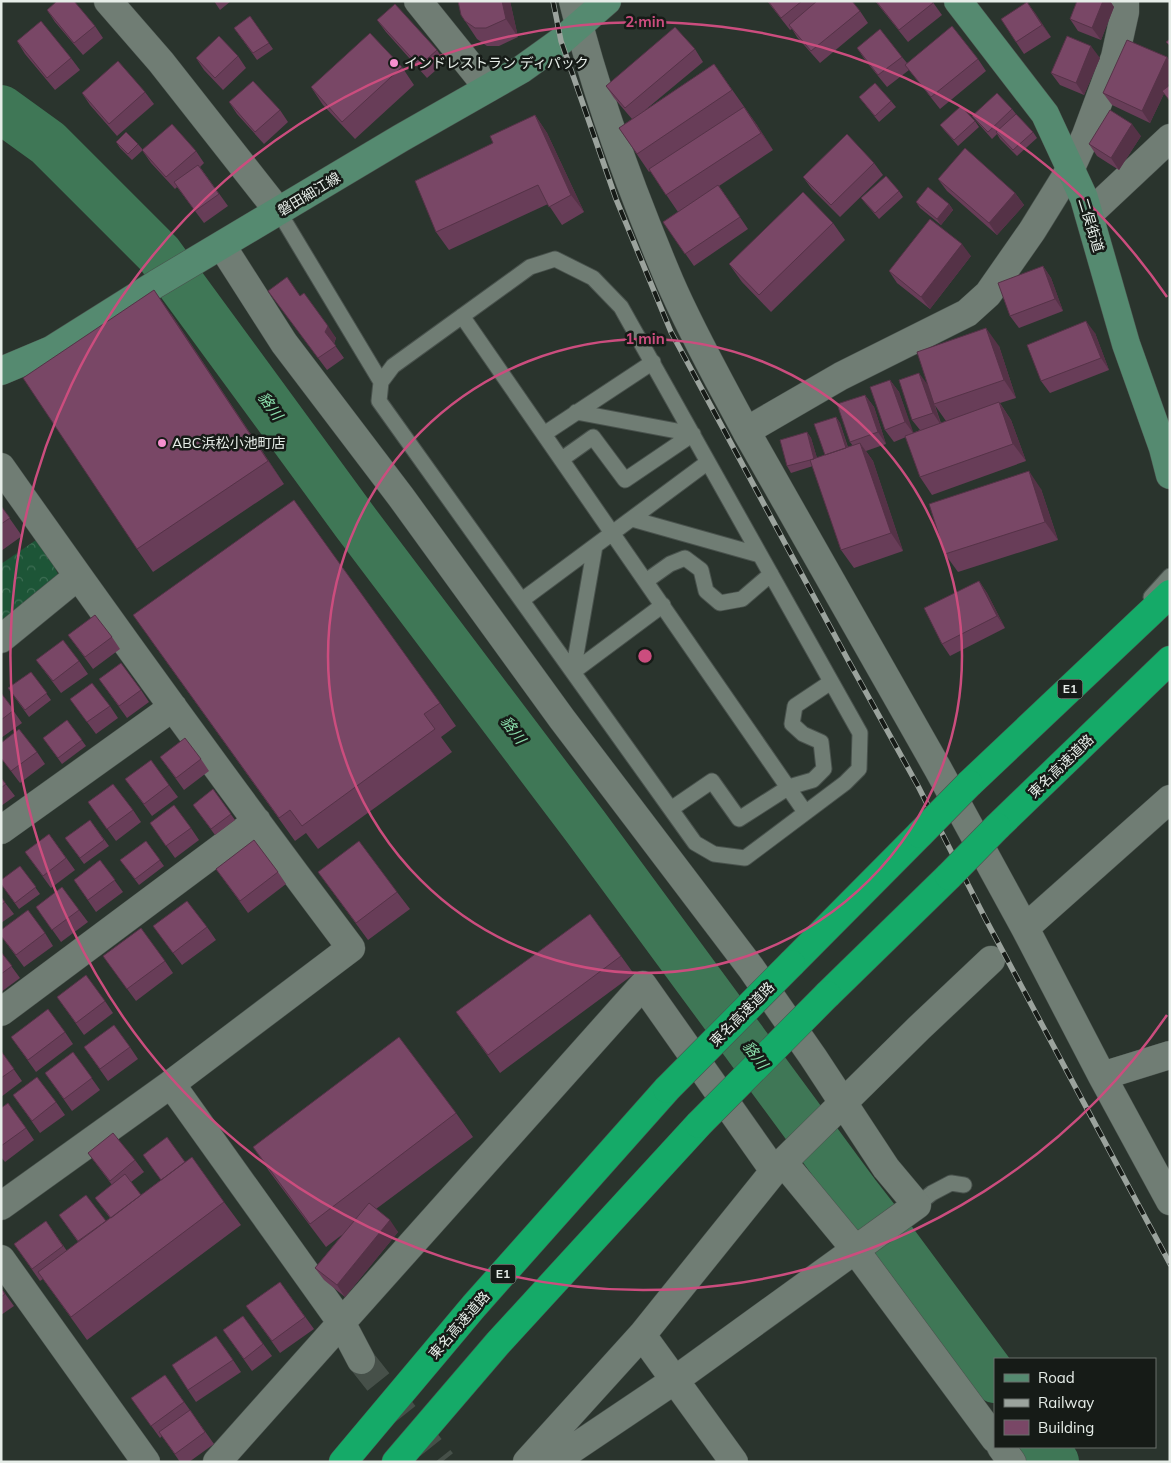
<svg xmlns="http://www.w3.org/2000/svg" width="1171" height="1463" viewBox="0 0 1171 1463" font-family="Mulish,'Noto Sans JP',sans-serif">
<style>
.park{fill:url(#park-crowns)}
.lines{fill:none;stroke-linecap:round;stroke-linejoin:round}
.river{stroke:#3f7756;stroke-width:48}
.street-tunnel{stroke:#465049;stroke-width:28;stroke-dasharray:28 14;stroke-linecap:butt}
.lane-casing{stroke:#49524d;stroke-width:17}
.street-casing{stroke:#49524d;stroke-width:29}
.secondary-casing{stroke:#49524d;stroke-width:29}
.highway-casing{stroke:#49524d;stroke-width:29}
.lane{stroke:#707d74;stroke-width:15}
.street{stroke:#707d74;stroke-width:28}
.secondary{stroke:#558a70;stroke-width:28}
.highway{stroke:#15aa68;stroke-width:28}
.rail-casing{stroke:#9ba39d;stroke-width:5.5}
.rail{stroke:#161b17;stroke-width:4;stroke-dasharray:11;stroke-linecap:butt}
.highway-bridge-casing{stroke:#49524d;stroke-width:29;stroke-linecap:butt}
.highway-bridge{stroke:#15aa68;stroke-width:28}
.wall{fill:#683d58}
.shaded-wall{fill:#553247}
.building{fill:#794766;stroke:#553247}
.ring{fill:none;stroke:#cb4d7e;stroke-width:2.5}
.poi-dot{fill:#f690cf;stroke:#161b17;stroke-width:2}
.labels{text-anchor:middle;stroke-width:5;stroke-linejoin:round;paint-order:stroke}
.shield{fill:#161b17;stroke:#a8aea9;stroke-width:1}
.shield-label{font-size:12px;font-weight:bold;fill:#e6ede8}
.poi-label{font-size:14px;fill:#e6ede8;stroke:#161b17;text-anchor:start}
.street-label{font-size:14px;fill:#e6ede8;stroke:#161b17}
.water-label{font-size:15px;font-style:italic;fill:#8bdfac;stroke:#161b17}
.centre{fill:#cb4d7e;stroke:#161b17;stroke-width:2.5}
.ring-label{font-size:15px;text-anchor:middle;font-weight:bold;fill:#cb4d7e;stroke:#161b17;stroke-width:5;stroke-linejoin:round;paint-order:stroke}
</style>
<defs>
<pattern id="park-crowns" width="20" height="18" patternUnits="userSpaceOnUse" patternTransform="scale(1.25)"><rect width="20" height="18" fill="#1d5537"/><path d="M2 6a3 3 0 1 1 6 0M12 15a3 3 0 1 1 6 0" fill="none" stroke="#3e6e54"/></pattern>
</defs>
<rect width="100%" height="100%" fill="#2a342d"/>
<!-- park -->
<path class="park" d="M39 538 59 576 1 624V564Z"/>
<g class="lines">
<!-- river -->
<path class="river" d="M1 109 48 143 159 254 356 523 585 826 856 1194 895 1244 995 1379
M1044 1447 1055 1462"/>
<!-- street-tunnel -->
<path class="street-tunnel" d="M361 1360 442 1462"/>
<defs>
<path id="lane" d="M279 212 381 382
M555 259 593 278 621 307 860 733 859 769 845 783 745 858 714 854 695 843 379 401 381 382 393 366 530 267Z
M462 316 805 812
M576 412 693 434
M544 434 653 362
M562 459 593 437 625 480 693 434
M632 519 760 555
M646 581 670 564 685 558 701 570 706 591 720 603 742 599 771 574
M1151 597 1170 576
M522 600 708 462
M573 672 595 546
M573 672 663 605
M671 809 712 781 739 819 789 787 813 780 824 769 821 742 803 734 792 724 795 706 831 682
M917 1205 932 1193 951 1183 964 1185"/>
<path id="street" d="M108 1 161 62 279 212
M418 1 488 88
M573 1C596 96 632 192 670 282 692 333 720 382 746 431
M1125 1V12L1115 57 1086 135 1071 168 1032 231 988 294 967 313 841 376 746 431 938 769 1025 928 1102 1076 1170 1055
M1089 214 1170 138
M222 246 284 343 401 497 562 719 751 968 813 1057 886 1168 917 1205 675 1380 553 1462
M1 467C115 629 232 790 351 948L171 1084
M1 639 78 576
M1 830 173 707
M1025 928 1170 799
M1 1012 257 821
M1102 1076 1170 1201
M783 1162 850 1243 995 1439
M1 1206 171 1084 341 1322 361 1360
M1 1259 146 1462
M642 1335 734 1462
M1001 1447 1012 1462
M217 1462 643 985 774 1171
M527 1462 642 1335 774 1171 919 1028 991 960"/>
<path id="secondary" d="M958 1 1045 114 1084 198 1126 344 1163 448 1170 475
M1 371 51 350 156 284 401 138 522 69 561 41 607 1"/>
<path id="highway" d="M969 784 1170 594
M997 827 1170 660
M791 964 920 834
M827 995 949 876
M343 1462 474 1306 667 1089
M396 1462 498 1343 699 1124"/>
</defs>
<!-- lane casing -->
<use href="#lane" class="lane-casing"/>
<!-- street casing -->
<use href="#street" class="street-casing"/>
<!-- secondary casing -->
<use href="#secondary" class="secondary-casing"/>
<!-- highway casing -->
<use href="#highway" class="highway-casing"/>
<!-- lane -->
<use href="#lane" class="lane"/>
<!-- street -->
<use href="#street" class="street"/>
<!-- secondary -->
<use href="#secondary" class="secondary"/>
<!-- highway -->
<use href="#highway" class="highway"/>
<defs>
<path id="rail" d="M553 1 561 41 616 199 671 332 848 660 918 786 985 918 1170 1264"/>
</defs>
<!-- rail casing -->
<use href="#rail" class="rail-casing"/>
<!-- rail -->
<use href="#rail" class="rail"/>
<defs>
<path id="highway-bridge" d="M920 834 969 784
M949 876 997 827
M667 1089 791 964
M699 1124 827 995"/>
</defs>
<!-- highway-bridge casing -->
<use href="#highway-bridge" class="highway-bridge-casing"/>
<!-- highway-bridge -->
<use href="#highway-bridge" class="highway-bridge"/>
</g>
<!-- wall -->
<path class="wall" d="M214 1H231L220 10Z
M458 1H510L518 37 499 46H487L477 39 465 21Z
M767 1H815L816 2 860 11 868 23 820 63 797 37 792 29 790 30Z
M875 1H932L942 15 908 42Z
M1077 1H1110L1114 7 1101 40 1078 31 1070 19Z
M1027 2 1051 37 1024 54 1016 42Z
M47 10 95 26 103 38 83 55 55 22Z
M250 16 273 49 257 60 234 28Z
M377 20 437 50 445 62 427 78 386 32Z
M17 41 71 58 80 70 55 90 25 54Z
M857 48 902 57 907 63 978 59 986 71 940 109 909 70 887 87 865 60Z
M695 49 703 62 644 111 714 64 757 125 773 150 719 186 748 229 694 266 663 222 678 212 650 171 649 172 619 128 632 119 614 98 606 86Z
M238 56 246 68 223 90 204 70 196 58Z
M1167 57 1170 62V81L1150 123 1112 105 1103 93Z
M1100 58 1084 95 1060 85 1051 73Z
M402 67 414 85 355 139 323 105 311 87Z
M145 92 154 104 117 136 90 105 82 93Z
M859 97 891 101 896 107 879 122Z
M229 102 280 110 288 122 264 144 237 114Z
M1012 109 1016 114 1033 132 1037 138 1017 156 1000 139 997 134 992 139 977 122 972 116Z
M535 115 547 133 584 212 562 225 548 204 449 250 436 232 493 143Z
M975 121 979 127 958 146 945 131 940 125Z
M1141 136 1119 170 1097 156 1089 144Z
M116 142 138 144 143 150 132 160 120 148Z
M142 150 196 151 204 163 200 167 228 206 204 223 177 187 175 189 151 163Z
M874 163 883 175 840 217 812 189 803 177Z
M938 179 1015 193 1024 205 997 235 947 191Z
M899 191 903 197 879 219 866 204 861 198Z
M916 202 949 204 953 210 941 225 920 208Z
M833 223 845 240 771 312 742 282 729 264Z
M971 256 930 309 897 283 889 271Z
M1043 266 1051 278 1063 311 1019 328 1010 316Z
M268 291 300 296 336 338 334 344 344 358 327 370Z
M171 314 284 484 153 572 137 549Z
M1095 333 1109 370 1050 393 1041 381Z
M999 346 1016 398 1000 403 1011 420 1026 461 932 495 920 477 906 437 894 442 885 430 890 380 899 392 913 433 920 430 912 420 928 385 941 423 946 421 934 404Z
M865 395 874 407 886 444 866 451 873 461 903 551 854 568 841 550 813 466 791 473 787 466 807 432 811 438 817 458 825 455 836 417 840 423 848 447 853 446 850 442Z
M1041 489 1058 540 958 572 945 554Z
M1 506 22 536 1 551Z
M979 581 987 593 1005 628 950 656 942 644Z
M68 635 112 637 120 649 93 669Z
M150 639 440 703 456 726 441 737 452 752 318 849 306 833 295 841Z
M36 660 79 661 88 674 61 693Z
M31 672 51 700 29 717 8 688Z
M99 679 141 690 149 702 127 718Z
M1 693 22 723 1 738Z
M70 699 110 706 118 718 96 734Z
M67 720 86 746 62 764 43 738Z
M37 752 45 764 20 783 1 758Z
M160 757 201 759 209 771 184 790Z
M1 778 15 796 1 806Z
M125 779 169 785 178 797 152 816Z
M213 789 235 820 215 835 193 805Z
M88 802 133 810 141 822 116 841Z
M90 820 109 846 84 864 65 838Z
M150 823 191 828 199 840 175 858Z
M49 834 75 870 51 888 25 852Z
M146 841 164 866 139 885 120 860Z
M100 860 123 892 96 912 74 880Z
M20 866 40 894 19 909 1 884Z
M216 869 278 872 286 884 248 913Z
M318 872 397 892 410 909 368 940Z
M1 897 14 914 1 923Z
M36 907 79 910 88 922 61 942Z
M153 926 207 927 216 940 182 965Z
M45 933 53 946 24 967 1 936Z
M1 952 20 978 1 992Z
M103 956 165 961 173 973 136 1001Z
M621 956 634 974 500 1073 456 1012Z
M57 997 105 1001 113 1013 84 1035Z
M65 1032 73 1044 36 1072 11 1037Z
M84 1047H130L138 1059 108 1081Z
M1 1051 22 1081 1 1097Z
M73 1052 100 1090 72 1111 45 1073Z
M13 1095 56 1102 65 1115 40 1133Z
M1 1108 26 1128 34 1140 5 1162 1 1157Z
M456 1113 473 1137 376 1209 398 1232 345 1297 324 1280 315 1268 343 1234 326 1247 269 1171 253 1147Z
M88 1153 135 1160 144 1172 131 1182 141 1195 161 1180 143 1155 185 1162 224 1202 241 1225 87 1340 43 1279 40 1281 14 1244 46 1221 67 1251 78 1242 59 1215 106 1221 110 1218 95 1198 112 1185Z
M280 1282 314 1329 280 1353 246 1306Z
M1 1288 14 1306 1 1315Z
M243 1316 272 1356 252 1371 223 1330Z
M225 1348 241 1372 196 1402 188 1390Z
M165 1375 214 1444 189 1462H180L162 1436 160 1438 131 1398Z"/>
<!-- shaded-wall -->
<path class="shaded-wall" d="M502 1H510L518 37 506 19Z
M1103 1H1110L1114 7 1101 40 1092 28Z
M1027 2 1036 14 1051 37 1042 25Z
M1091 46 1100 58 1084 95 1076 83Z
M1167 57 1170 62V81L1150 123 1142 111Z
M744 107 757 125 773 150 761 133Z
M535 115 547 133 584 212 571 195Z
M1132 124 1141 136 1119 170 1111 158Z
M1015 193 1024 205 997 235 989 223Z
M949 204 953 210 941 225 937 219Z
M962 244 971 256 930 309 921 297Z
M1043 266 1051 278 1063 311 1055 299Z
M154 290 171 314 284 484 268 461Z
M1086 321 1095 333 1109 370 1101 358Z
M328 326 336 338 333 345 325 332Z
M986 328 999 346 1016 398 1004 380Z
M919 373 928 385 941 425 933 413Z
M890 380 899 392 914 434 905 422Z
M865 395 874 407 886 444 878 432Z
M999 402 1011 420 1026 461 1013 444Z
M836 417 840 423 850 455 846 449Z
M807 432 811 438 819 465 814 459Z
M860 443 873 461 903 551 891 533Z
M1029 471 1041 489 1058 540 1045 522Z
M979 581 987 593 1005 628 997 616Z
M390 1220 398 1232 345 1297 337 1285Z"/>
<!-- building -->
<path class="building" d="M57 1H74L95 26 74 43 47 10Z
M458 1H502L506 19 486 28H475L465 21 461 15Z
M768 1H802L781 18Z
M817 1H852L860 11 811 51 789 25Z
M876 1H932L933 3 899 30Z
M1077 1H1103L1092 28 1070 19Z
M1027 2 1042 25 1016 42 1001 19Z
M395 4 437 50 419 66 377 20Z
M250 16 269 43 253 53 234 28Z
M41 21 71 58 47 78 17 41Z
M952 26 978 59 931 97 905 65Z
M675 27 695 49 625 108 606 86Z
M880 29 902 57 878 75 857 48Z
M370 33 402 67 342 122 311 87Z
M219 36 238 56 215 78 196 58Z
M1067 36 1091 46 1076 83 1051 73Z
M1170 39V46L1166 42Z
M1127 40 1167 57 1142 111 1103 93Z
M118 61 145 92 109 124 82 93Z
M714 64 732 90 637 154 619 128Z
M253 81 280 110 255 132 229 102Z
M875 83 891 101 875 116 859 97Z
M1170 85V101L1162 91Z
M997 93 1012 109 988 132 972 116Z
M961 106 975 121 954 140 940 125Z
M744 107 761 133 666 195 649 169Z
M1110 110 1132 124 1111 158 1089 144Z
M1016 114 1033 132 1013 150 996 132Z
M535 115 571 195 549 207 538 185 436 232 415 181 493 143 490 136Z
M172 124 196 151 166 177 142 150Z
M126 132 138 144 128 154 116 142Z
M847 134 874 163 831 205 803 177Z
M965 148 1015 193 989 223 938 179Z
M198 165 219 194 195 211 174 182Z
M886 176 899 191 875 213 861 198Z
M718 185 740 217 685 254 663 222Z
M928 187 949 204 937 219 916 202Z
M803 192 833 223 759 295 729 264Z
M930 219 962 244 921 297 889 271Z
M1043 266 1055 299 1010 316 998 283Z
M287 277 300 296 304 293 328 326 325 332 336 346 318 358 268 291Z
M154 290 268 461 137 549 23 378Z
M1086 321 1101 358 1041 381 1027 345Z
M986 328 1004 380 934 404 917 352Z
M919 373 933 413 912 420 899 380Z
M890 380 905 422 885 430 870 387Z
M865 395 878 432 850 442 837 404Z
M999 402 1013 444 920 477 905 436Z
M836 417 846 448 825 455 814 424Z
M807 432 814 459 787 466 780 440Z
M860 443 891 533 841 550 810 460Z
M1029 471 1045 522 945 554 929 504Z
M294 500 440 703 424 714 435 729 302 826 290 810 279 818 133 615Z
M1 506 10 518 1 524Z
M979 581 997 616 942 644 924 608Z
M95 615 112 637 85 657 68 635Z
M63 640 79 661 53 681 36 660Z
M121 663 141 690 119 706 99 679Z
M31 672 47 693 25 710 8 688Z
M92 683 110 706 87 722 70 699Z
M1 693 14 710 1 720Z
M67 720 82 740 58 758 43 738Z
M19 729 37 752 11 771 1 758V743Z
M185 738 201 759 176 778 160 757Z
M151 760 169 785 144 804 125 779Z
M1 778 6 784 1 788Z
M113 784 133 810 107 829 88 802Z
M213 789 231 814 211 829 193 805Z
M174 805 191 828 166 846 150 823Z
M90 820 104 840 80 858 65 838Z
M49 834 66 858 43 876 25 852Z
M254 840 278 872 240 901 216 869Z
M146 841 160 860 135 879 120 860Z
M359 841 397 892 356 923 318 872Z
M100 860 115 880 88 900 74 880Z
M20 866 36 887 15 903 1 884V880Z
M62 887 79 910 52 930 36 907Z
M1 897 5 902 1 905Z
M187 901 207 927 173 953 153 926Z
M28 910 45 933 16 955 1 936V930Z
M590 914 621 956 488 1055 456 1012Z
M141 928 165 961 127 989 103 956Z
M1 952 12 966 1 974Z
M86 975 105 1001 76 1023 57 997Z
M48 1009 65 1032 28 1060 11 1037Z
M114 1025 130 1047 100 1069 84 1047Z
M399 1037 456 1113 310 1224 253 1147Z
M1 1051 14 1069 1 1078Z
M73 1052 92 1078 64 1099 45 1073Z
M37 1077 56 1102 32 1121 13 1095Z
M8 1103 26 1128 1 1146V1108Z
M113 1133 135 1160 110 1181 88 1153Z
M167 1137 185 1162 161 1180 143 1155Z
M192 1157 224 1202 71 1317 38 1272Z
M125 1174 141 1195 111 1218 95 1198Z
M86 1195 106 1221 78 1241 59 1215Z
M369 1203 390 1220 337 1285 315 1268Z
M46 1221 63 1246 32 1269 14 1244Z
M280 1282 305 1317 272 1341 246 1306Z
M1 1288 5 1294 1 1297Z
M243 1316 263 1344 244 1359 223 1330Z
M216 1336 233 1360 188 1390 172 1365Z
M165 1375 184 1402 151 1426 131 1398Z
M190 1410 205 1432 175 1454 159 1432Z"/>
<!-- distance rings -->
<g class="ring">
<circle cx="645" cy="656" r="317"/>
<path d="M1167 1015A634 634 0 1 1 1167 297"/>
</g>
<!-- markers -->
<g class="poi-dot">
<circle cx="394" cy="63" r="5"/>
<circle cx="162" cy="443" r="5"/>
</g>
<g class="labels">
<!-- shield labels -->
<g class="shield">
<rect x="1057.5" y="679.5" width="25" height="19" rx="4"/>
<rect x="490.5" y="1264.5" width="25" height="19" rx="4"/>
</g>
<g class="shield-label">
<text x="1070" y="693">E1</text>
<text x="503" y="1278">E1</text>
</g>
<!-- poi labels -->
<g class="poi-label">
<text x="404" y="68">インドレストラン ディパック</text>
<text x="172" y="448">ABC浜松小池町店</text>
</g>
<!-- street labels -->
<g class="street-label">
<text transform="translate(309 194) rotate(-31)" y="5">磐田細江線</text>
<text transform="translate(1091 225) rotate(73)" y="5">二俣街道</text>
<text transform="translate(1061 766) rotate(-44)" y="5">東名高速道路</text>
<text transform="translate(742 1014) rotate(-45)" y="5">東名高速道路</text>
<text transform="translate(459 1325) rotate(-49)" y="5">東名高速道路</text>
</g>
<!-- water labels -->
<g class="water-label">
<text transform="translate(270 406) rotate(54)" y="5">貉川</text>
<text transform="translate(513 730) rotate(53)" y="5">貉川</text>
<text transform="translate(755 1055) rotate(53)" y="5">貉川</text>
</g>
</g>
<circle cx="645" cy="656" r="8" class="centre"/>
<g class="ring-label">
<text x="645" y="27">2 min</text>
<text x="645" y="344">1 min</text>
</g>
<!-- border -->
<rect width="1171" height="1463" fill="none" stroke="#e6ede8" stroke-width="5"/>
<!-- legend -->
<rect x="994" y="1358" width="162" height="90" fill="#161b17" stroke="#696f6b"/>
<rect x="1004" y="1374" width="25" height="8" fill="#558a70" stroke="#696f6b"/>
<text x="1038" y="1383" font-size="15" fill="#e6ede8">Road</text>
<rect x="1004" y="1399" width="25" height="8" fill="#9ba39d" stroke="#696f6b"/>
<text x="1038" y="1408" font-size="15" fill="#e6ede8">Railway</text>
<rect x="1004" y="1420" width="25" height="15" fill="#794766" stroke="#696f6b"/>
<text x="1038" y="1433" font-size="15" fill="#e6ede8">Building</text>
</svg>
